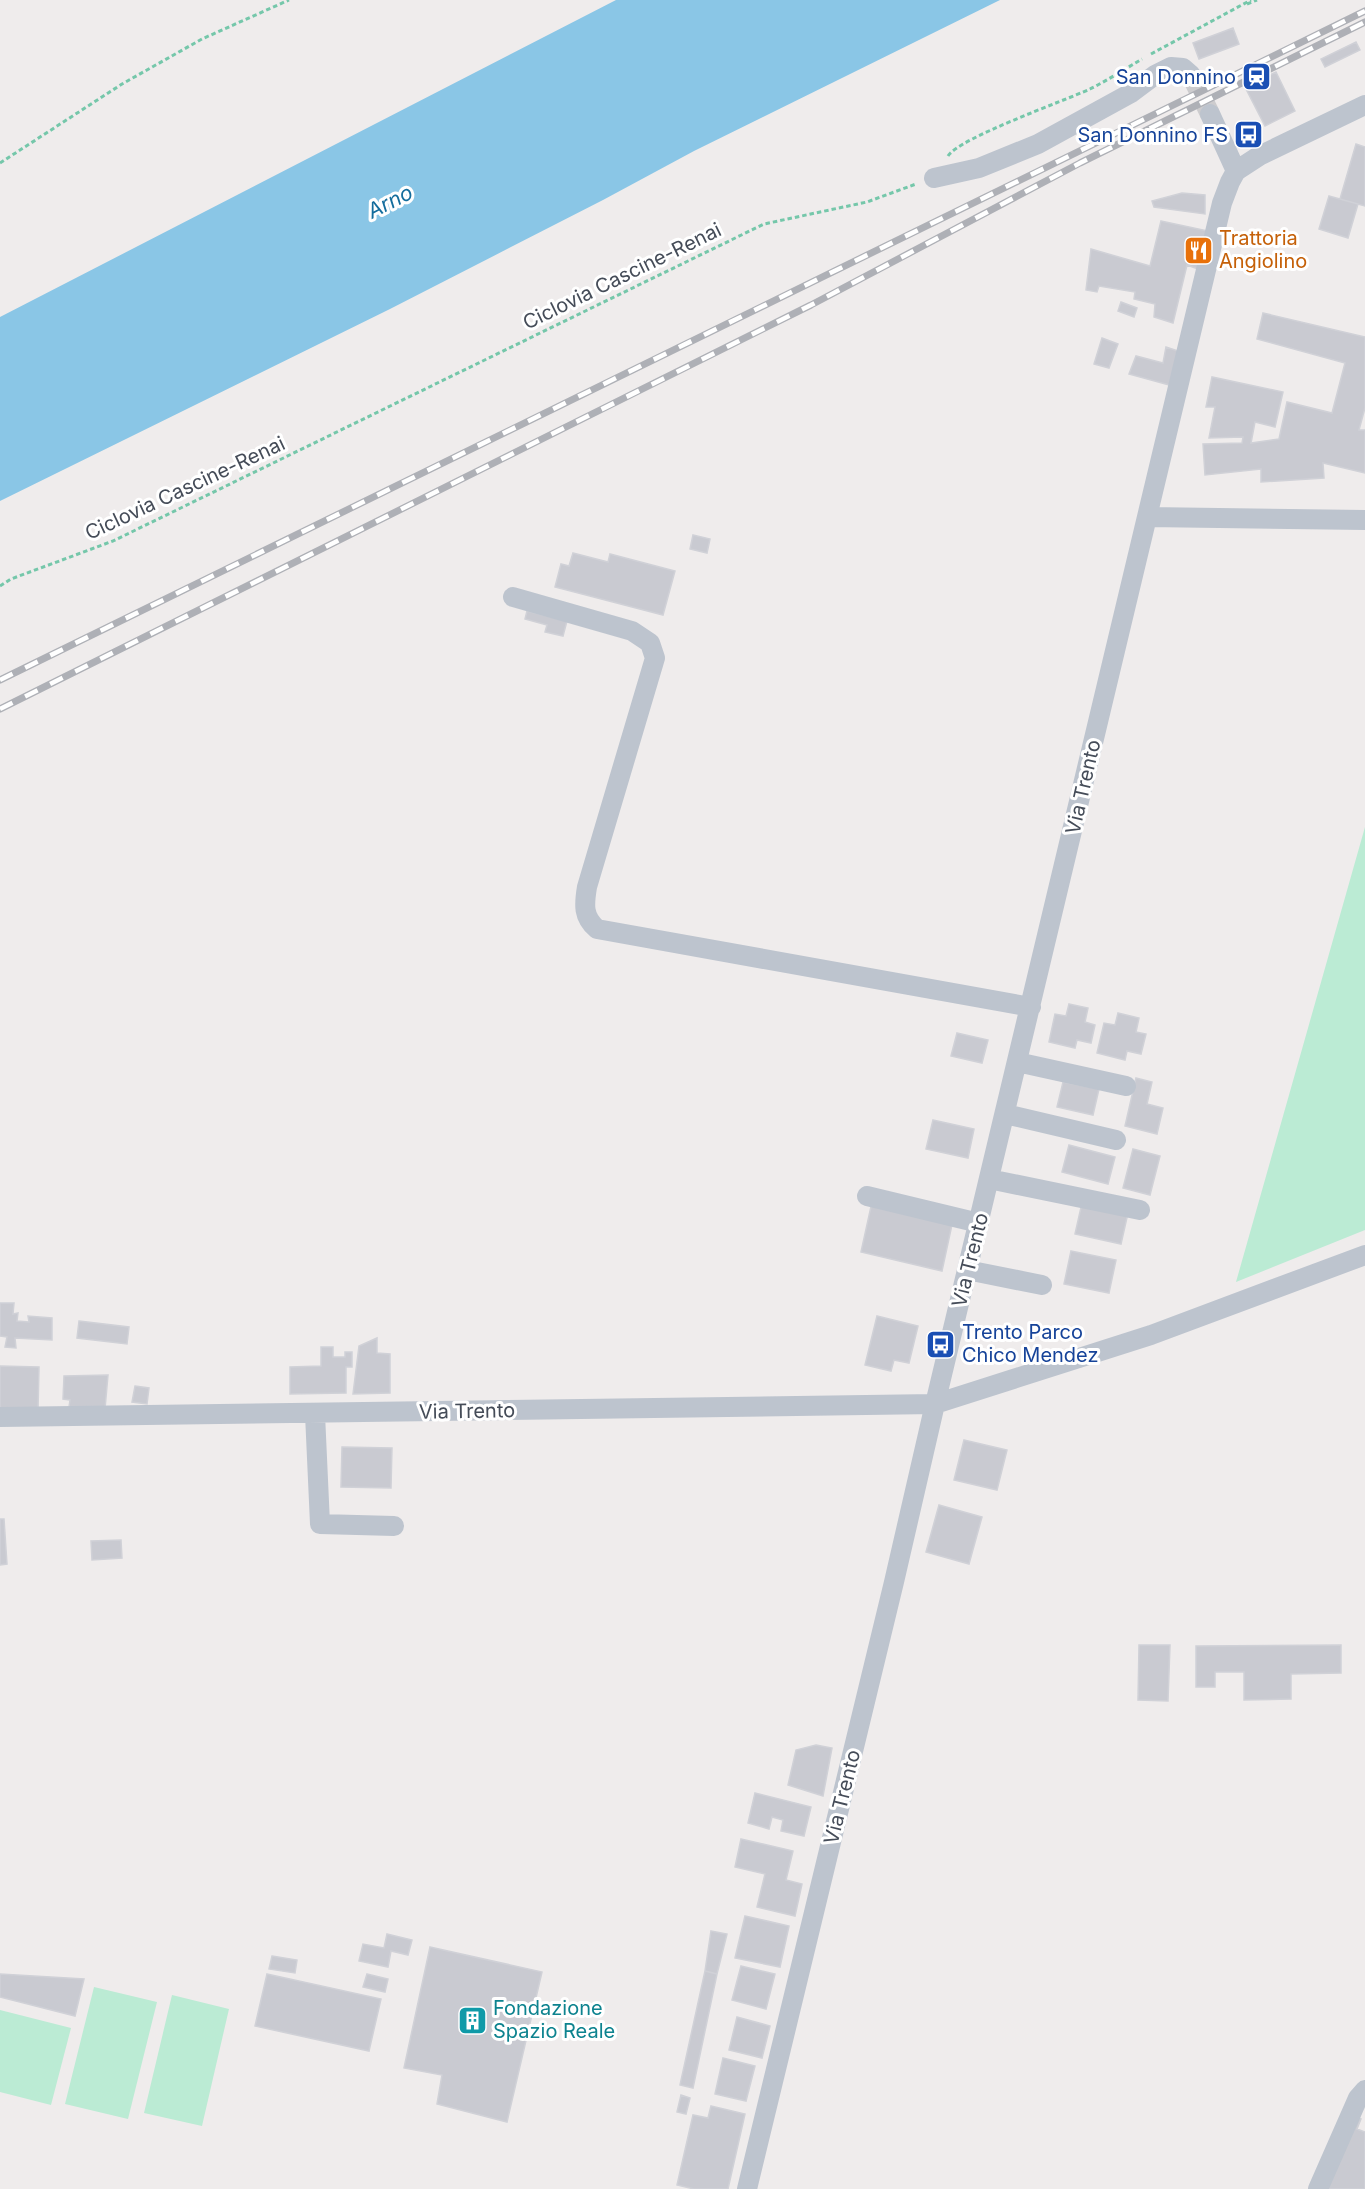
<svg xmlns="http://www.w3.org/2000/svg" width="1365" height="2189" viewBox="0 0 1365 2189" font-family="Inter,sans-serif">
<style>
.green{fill:#bbebd4}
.water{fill:#8ac6e6}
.building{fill:#c9cad1;stroke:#d0d1d7;stroke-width:1.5}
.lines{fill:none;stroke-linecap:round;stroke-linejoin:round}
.minor-tunnel{stroke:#cdccce;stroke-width:20;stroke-dasharray:20 10;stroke-linecap:butt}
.path{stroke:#75c7aa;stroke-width:3;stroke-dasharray:4.5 3;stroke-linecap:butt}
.minor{stroke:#bdc4ce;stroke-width:20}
.rail-casing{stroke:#aeb0b6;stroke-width:7}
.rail{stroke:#fff;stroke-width:4.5;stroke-dasharray:14;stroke-linecap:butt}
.labels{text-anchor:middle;stroke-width:6;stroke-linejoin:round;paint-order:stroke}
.transit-label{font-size:20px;fill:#164399;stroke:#fff;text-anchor:end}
.food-label{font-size:20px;fill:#c56008;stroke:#fff;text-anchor:start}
.street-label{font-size:20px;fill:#454c58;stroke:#fff}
.culture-label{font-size:20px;fill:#0d838f;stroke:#fff;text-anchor:start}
.water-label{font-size:21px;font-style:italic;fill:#136d9d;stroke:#fff}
</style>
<rect width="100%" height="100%" fill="#efecec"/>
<!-- green -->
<path class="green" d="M1365 827V1230L1236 1282Z
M94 1987 157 2002 128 2119 65 2104Z
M172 1995 229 2009 202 2126 144 2113Z
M0 2010 71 2028 51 2105 0 2092Z"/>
<!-- water -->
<path class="water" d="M616 0H1000L694 151 603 200 390 309 0 501V317Z"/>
<!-- building -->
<path class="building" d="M1233 28 1239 44 1199 59 1193 43Z
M1356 42 1360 50 1325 67 1321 59Z
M1276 72 1295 111 1265 126 1245 87Z
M1356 144 1365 147V206L1340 199Z
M1182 193 1205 195V214L1154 207 1152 201Z
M1329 196 1358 204 1348 238 1319 229Z
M1161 221 1208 231 1198 269 1187 265 1173 323 1154 317 1155 304 1134 299 1135 292 1099 286 1097 292 1086 290 1091 249 1150 266Z
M1121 302 1137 308 1134 317 1118 311Z
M1263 313 1365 337V408L1359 430H1365V473L1323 463 1324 478 1261 482V469L1205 475 1203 444 1242 443 1243 437 1209 438 1215 407H1206L1212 377 1283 392 1275 427 1255 422 1251 443 1279 439 1287 402 1332 413 1345 363 1257 339Z
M1102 338 1118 344 1109 368 1094 364Z
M1166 347 1181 352 1173 386 1129 374 1136 356 1163 363Z
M693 535 710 539 707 553 690 549Z
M573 553 608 562 610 554 675 571 663 615 555 587 561 564 569 566Z
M527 611 567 621 563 636 545 632 547 625 525 619Z
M1069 1004 1088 1008 1085 1022 1095 1025 1091 1043 1077 1040 1075 1048 1049 1042 1055 1014 1066 1016Z
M1118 1013 1139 1018 1136 1032 1146 1034 1141 1054 1127 1051 1125 1060 1097 1053 1104 1023 1115 1025Z
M957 1033 988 1040 982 1063 951 1056Z
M1136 1078 1152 1082 1147 1104 1163 1108 1157 1134 1125 1126Z
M1063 1082 1099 1089 1093 1115 1057 1107Z
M933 1120 974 1129 968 1158 926 1149Z
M1069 1145 1115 1157 1108 1184 1062 1172Z
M1133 1149 1160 1156 1150 1195 1123 1188Z
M872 1202 953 1220 942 1271 861 1252Z
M1082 1203 1128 1213 1121 1244 1075 1234Z
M1071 1251 1116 1260 1109 1293 1064 1284Z
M0 1303H14L13 1314 18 1313 17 1321 29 1322 28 1316 52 1318V1340L15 1338 16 1348 5 1347 7 1337 0 1336Z
M877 1316 918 1326 909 1363 894 1360 891 1371 865 1365Z
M79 1321 129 1327 127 1344 77 1338Z
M377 1338V1353L390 1354V1393L353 1394 359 1346Z
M321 1347H333V1357H345V1352H352V1367H346V1393L290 1394V1367L321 1366Z
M0 1366 39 1367 38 1411 0 1410Z
M108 1375 105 1409 69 1407 70 1400 63 1399 64 1376Z
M135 1386 149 1388 147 1404 132 1402Z
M964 1440 1007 1450 997 1490 954 1480Z
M342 1447 392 1448 391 1488 341 1487Z
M939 1505 982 1517 969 1564 926 1552Z
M0 1519H4L7 1564 0 1565Z
M121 1540 122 1558 92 1560 91 1541Z
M1139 1645H1170L1168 1701 1138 1700Z
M1341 1645V1673L1291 1674V1699L1244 1700V1672H1215V1687H1196V1646Z
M816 1745 832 1748 823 1796 788 1785 796 1750Z
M755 1793 811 1807 804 1836 781 1831 783 1820 772 1817 769 1829 748 1823Z
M741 1839 793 1851 786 1880 802 1884 795 1916 757 1907 765 1874 735 1867Z
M745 1916 789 1926 780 1967 735 1958Z
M711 1931 727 1934 717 1974 705 1971Z
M387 1934 412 1940 408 1955 391 1951 388 1967 359 1961 363 1944 384 1948Z
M430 1947 542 1972 507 2122 437 2104 442 2075 404 2068Z
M272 1956 297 1960 295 1973 269 1969Z
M741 1966 775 1974 766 2009 732 2000Z
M705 1971 717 1974 693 2088 680 2085Z
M0 1974 84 1979 75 2016 0 1997Z
M267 1974 381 1999 369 2051 255 2026Z
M367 1974 388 1979 385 1992 363 1987Z
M737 2017 770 2026 762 2058 729 2050Z
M723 2058 755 2066 746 2101 715 2094Z
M681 2095 690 2098 686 2114 677 2112Z
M711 2106 745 2114 728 2189H694L677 2185 693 2115 708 2118Z
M1352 2115 1361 2119 1357 2129 1365 2132V2189H1325Z"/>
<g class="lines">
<!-- minor-tunnel -->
<path class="minor-tunnel" d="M1191 75 1210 114"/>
<!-- path -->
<path class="path" d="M1247 4 1257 0
M1151 54 1251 0
M948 156C959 138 1064 101 1090 89 1108 80 1125 69 1142 59
M0 163 122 84 202 39 289 0
M0 586 11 579 113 541 764 224 867 202 916 184"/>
<!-- minor -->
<path class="minor" d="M1210 114 1236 171
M934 178 979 168 1038 144 1131 93 1155 75 1171 67 1183 68 1191 75
M1148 517 1365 520
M513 597 632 631 650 643 655 658 587 887C584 905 583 917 597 929L1031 1007
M1017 1062 1126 1086
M1005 1114 1116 1140
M989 1179 1140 1210
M867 1196 979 1223
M967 1270 1042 1285
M315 1414 320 1524 394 1526
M0 1417 935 1404 1151 1335 1365 1255
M747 2189 894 1582 935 1404 1222 203 1230 182 1236 171 1259 156 1365 105
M1318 2189 1358 2098 1365 2090"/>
<defs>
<path id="rail" d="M0 680 1365 11
M0 709 811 305 1080 163 1365 22"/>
</defs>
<!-- rail casing -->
<use href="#rail" class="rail-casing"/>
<!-- rail -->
<use href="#rail" class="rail"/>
</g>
<!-- icons -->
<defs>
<symbol id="station-square" viewBox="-11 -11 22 22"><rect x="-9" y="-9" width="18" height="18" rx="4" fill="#1a4fb4" stroke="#fff"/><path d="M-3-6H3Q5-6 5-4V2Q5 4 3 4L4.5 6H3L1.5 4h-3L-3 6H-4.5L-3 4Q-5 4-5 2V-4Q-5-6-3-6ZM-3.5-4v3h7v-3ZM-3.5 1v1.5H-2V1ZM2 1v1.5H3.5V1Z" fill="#fff"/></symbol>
<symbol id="bus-square" viewBox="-11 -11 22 22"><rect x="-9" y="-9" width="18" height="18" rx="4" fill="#1a4fb4" stroke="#fff"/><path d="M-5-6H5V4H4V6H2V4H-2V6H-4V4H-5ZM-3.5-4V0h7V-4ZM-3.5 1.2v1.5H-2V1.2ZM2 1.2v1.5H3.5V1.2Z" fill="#fff"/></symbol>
<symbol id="restaurant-square" viewBox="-11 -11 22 22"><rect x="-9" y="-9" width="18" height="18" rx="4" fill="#e8710a" stroke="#fff"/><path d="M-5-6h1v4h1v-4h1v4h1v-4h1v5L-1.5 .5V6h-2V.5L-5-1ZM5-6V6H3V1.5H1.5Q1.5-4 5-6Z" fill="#fff"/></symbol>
<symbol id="building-square" viewBox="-11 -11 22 22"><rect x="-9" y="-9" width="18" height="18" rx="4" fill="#0f9aa8" stroke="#fff"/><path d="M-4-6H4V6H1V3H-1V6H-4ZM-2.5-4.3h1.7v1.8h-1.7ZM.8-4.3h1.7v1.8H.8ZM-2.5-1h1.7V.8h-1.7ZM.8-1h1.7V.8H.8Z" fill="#fff"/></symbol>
</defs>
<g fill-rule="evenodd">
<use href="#station-square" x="1240" y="60" width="33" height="33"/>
<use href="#bus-square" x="1232" y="118" width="33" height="33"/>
<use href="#restaurant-square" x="1182" y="234" width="33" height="33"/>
<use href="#bus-square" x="924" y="1328" width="33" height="33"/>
<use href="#building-square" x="456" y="2004" width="33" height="33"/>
</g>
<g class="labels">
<!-- transit labels -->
<g class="transit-label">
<text x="1236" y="84">San Donnino</text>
<text x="1228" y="142">San Donnino FS</text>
<text x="962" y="1339" text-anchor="start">Trento Parco<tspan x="962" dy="23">Chico Mendez</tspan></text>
</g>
<!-- food labels -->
<g class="food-label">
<text x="1219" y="245">Trattoria<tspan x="1219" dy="23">Angiolino</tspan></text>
</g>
<!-- street labels -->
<g class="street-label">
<text transform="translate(622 276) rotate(-26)" y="7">Ciclovia Cascine-Renai</text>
<text transform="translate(185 488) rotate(-25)" y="7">Ciclovia Cascine-Renai</text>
<text transform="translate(1083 787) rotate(-77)" y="7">Via Trento</text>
<text transform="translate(970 1260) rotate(-76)" y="7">Via Trento</text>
<text transform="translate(467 1411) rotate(-1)" y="7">Via Trento</text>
<text transform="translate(842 1797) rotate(-76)" y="7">Via Trento</text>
</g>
<!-- culture labels -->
<g class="culture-label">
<text x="493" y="2015">Fondazione<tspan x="493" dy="23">Spazio Reale</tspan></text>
</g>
<!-- water labels -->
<g class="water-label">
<text transform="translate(390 202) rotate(-27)" y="7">Arno</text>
</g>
</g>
</svg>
